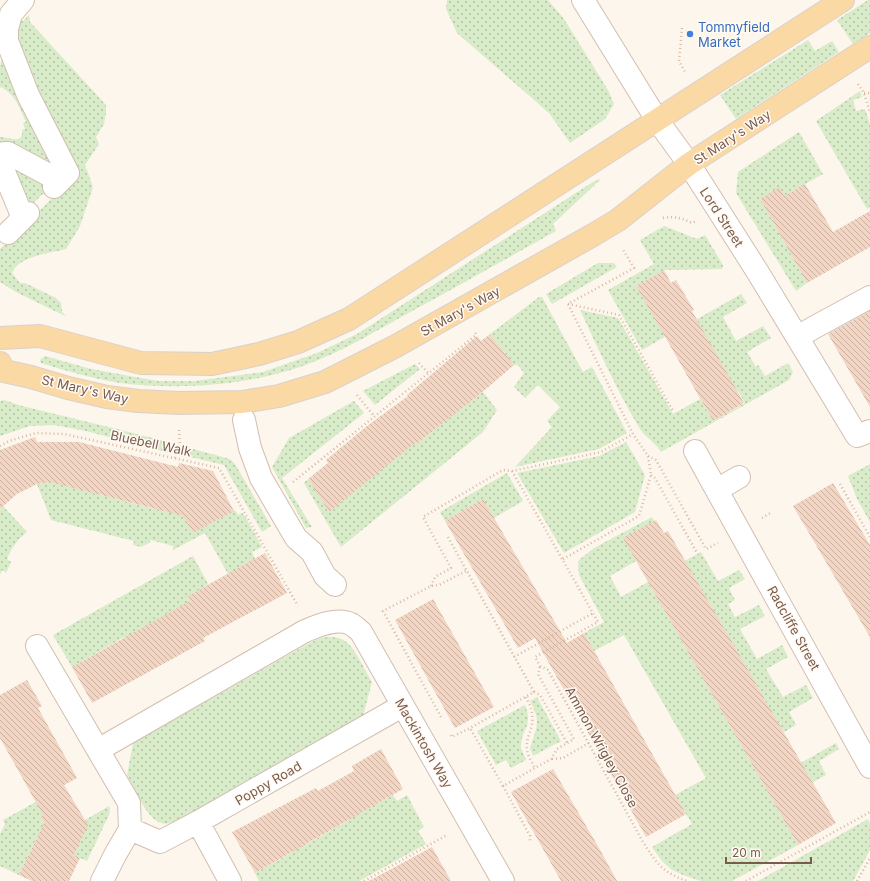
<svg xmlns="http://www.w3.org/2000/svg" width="870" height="881" viewBox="0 0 870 881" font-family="Inter,sans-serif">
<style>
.grass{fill:url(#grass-dots)}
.building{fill:url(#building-back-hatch)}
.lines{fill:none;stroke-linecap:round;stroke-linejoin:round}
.minor-casing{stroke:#d1beb0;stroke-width:24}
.major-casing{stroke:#dad1cd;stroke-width:24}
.path{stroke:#d9b8a5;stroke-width:2.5;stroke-dasharray:1 3;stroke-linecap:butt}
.minor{stroke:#fff;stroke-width:22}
.major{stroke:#fbd9a5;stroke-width:22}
.shop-dot{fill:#3f7fe0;stroke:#fffaf3;stroke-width:1.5}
.labels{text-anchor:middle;stroke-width:3;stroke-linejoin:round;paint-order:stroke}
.shop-label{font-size:13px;fill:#366cbe;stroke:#fffaf3;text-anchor:start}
.street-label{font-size:13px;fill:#7a5c4d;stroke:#fffaf3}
</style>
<defs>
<pattern id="grass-dots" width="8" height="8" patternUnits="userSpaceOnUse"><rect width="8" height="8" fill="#d8ecc9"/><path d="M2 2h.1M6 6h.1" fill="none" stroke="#b4c2a5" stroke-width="1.8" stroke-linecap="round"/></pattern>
<pattern id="building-back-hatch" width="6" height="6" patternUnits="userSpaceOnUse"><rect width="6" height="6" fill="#f3d5c3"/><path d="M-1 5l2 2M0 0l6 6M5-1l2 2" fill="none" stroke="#cab0a1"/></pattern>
</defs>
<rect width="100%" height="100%" fill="#fdf6ec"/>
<!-- grass -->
<path class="grass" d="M447 0H548L564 19 608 90 614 104 605 119 570 143 549 113 457 33 446 9Z
M868 0H870V33L853 44 837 20Z
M29 15 30 22 106 105V113L104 124 96 137 99 144 85 165 93 187 80 226 66 249C51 253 18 256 12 273L20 283H25L56 298 61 303 62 312 67 317 16 292 0 282V249L78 173 71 166 14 36 20 20 23 21Z
M808 40 815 51 832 41 839 52 736 119 720 95Z
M3 53 57 171 0 149V137C8 137 24 145 22 130L25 129 23 123 26 122C19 107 16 95 1 87L0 88V66Z
M860 91 862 97 853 100 856 111 865 109 870 124V207L867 209 816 121Z
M799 132 823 174 784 196 780 188 760 199 807 283 796 291 736 193 738 172Z
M6 162 50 187 25 211Z
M601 179 553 224 556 231C506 259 456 287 405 315 371 334 334 356 297 368 241 386 179 390 120 383 94 379 67 371 41 363L40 360 45 356 91 369 158 381H194L263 372 317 353 357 334 596 180Z
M664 226 697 239 705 235 723 265 722 269 664 270 636 286 668 335 642 350 608 290 654 264 640 240Z
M598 263H614L617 267 552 304 546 294Z
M741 294 747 303 723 317 736 341 763 326 771 338 747 352 756 367 758 365 765 376 788 363 793 372 789 380 661 452C656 443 646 438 640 429 617 391 599 350 580 310L618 318 673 414 700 399 713 421 745 403 738 391 734 394 692 322Z
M539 297H542L583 372 592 367 627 433 599 449 515 467 552 427 547 421 560 407 538 385 525 398 514 387 524 373 517 364 515 366 490 334Z
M415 364 420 369 375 405 363 391Z
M439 373 466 406 483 392 497 410 483 432 341 547 304 483 308 479 329 512 353 492 390 413 416 444 454 414Z
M4 400 22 406 121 430 172 443 170 453 86 431 54 425 30 426 0 436V401Z
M354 401 364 413 282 478 312 527 306 528 272 467 289 438Z
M58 442 79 449 93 493 154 509 164 471 182 513 193 533 235 510 238 515 243 513 262 547 252 552 255 559 228 574 205 533 173 550V546L151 540 149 543 141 547 133 545 134 541 51 520 37 484 61 480Z
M626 442 645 475 635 512 564 553 517 473 599 456Z
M186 447 230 459 235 464 271 526 262 532 224 465 182 455Z
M870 464V522L857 499 848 476Z
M507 473 523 501 494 518 483 499 445 521 440 512Z
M3 506 27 532C17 540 12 547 7 559L11 562 6 573 2 570 0 575V510Z
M652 517 654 521 636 561 610 576 621 597 648 582 798 845 732 881H701L683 875 672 870 661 860 652 847 692 824 675 795 706 778 624 635 594 651 584 633 604 622 579 575 578 565 579 560 594 548Z
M701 552 718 581 739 570 745 579 729 588 735 600 728 604 735 617 759 605 765 616 740 629 757 659 782 645 788 657 766 669 783 697 806 685 813 698 789 712 796 725 784 732 779 724 774 726 757 695 761 692 756 684 745 674 749 671 744 663 734 655 738 652 732 643 728 645 726 631 720 622 716 624 710 614 714 611 709 602 704 604 697 581 691 572 687 574 681 563Z
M193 556 208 584 188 597 207 631 142 670 124 637 72 667 53 635Z
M327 637C333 637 340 637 345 641 356 649 365 671 372 682L363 716 177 821C171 823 165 825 159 822 146 817 134 787 127 775L133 743 317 639Z
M537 697 561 741 533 756 530 749C536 726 542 723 530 701Z
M525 705C534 728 520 729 521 748 522 752 525 756 526 760L511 768 506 760 496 765 477 731Z
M836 743 839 749 819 761 826 775 813 782 808 774 803 776 797 765Z
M330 787 362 812 393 795 397 801 407 795 424 827 418 831 426 844 359 881H259L255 873 293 852 275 818 288 810 307 844 349 820Z
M61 788 68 801 40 817 47 829 37 837 19 875 0 866V834L5 824 3 820Z
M109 806 110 809 109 815 87 861 74 855 85 820Z
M868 819 870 824V850L853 881H758Z"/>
<!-- building -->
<path class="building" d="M805 184 833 232 870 211V247L807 283 760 199 780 187 784 196Z
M664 270 671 283 676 280 694 310 692 311 744 403 713 421 636 286Z
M870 311V407L828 334Z
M490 334 514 365 466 406V405L416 444 415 443 329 512 308 479 328 463 326 460 367 426 408 396 407 395 477 336 481 341Z
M35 437 37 442H79L178 467 179 463 213 471 234 511 193 533 183 516 50 482 37 484 17 494 0 509V450Z
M833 483 870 545V637L793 506Z
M483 499 567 643 584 633 686 814 646 837 535 638 518 648 445 521Z
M656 520 664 533 668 531 836 823 798 845 623 538Z
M265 553 287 593 203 638 205 641 92 703 72 667 190 601 188 596Z
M433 599 494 707 455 728 395 620Z
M27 680 42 706 38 708 77 778 64 785 88 825 74 855 80 858 69 881H32L19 875 44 823 40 817 43 815 0 738V695Z
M381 749 403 789 255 873 232 832 316 788 318 791 354 771 352 766Z
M553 769 599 848 617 881H561L521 810 511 792Z
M432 847 451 881H369Z"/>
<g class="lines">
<defs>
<path id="minor" d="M23 0 11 14 7 29V41L28 95 68 173 54 187
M583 0 657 120 689 164 757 271 857 436 870 431
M0 159 4 153H8L60 181
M0 162 23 218
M8 233 28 213
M798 337 813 328 870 297
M244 420 250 448 261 478 296 538 312 552 325 576 335 585
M695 451 870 767
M717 490 739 477
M37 646 129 803 130 829 115 855 102 881
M98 750 305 631C317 626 337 617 351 624 354 626 358 629 361 632L503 881
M198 822 230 881
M130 829 160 842 198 822 402 706"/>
<path id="major" d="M0 338 40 336 141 363 212 364 259 354 298 342 349 319 843 0
M0 363 4 371 31 377 68 388 107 397 138 401 179 403 242 402 279 396 325 382 396 346 593 235 618 220 689 164 870 47"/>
</defs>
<!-- minor casing -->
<use href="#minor" class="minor-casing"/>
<!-- major casing -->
<use href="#major" class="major-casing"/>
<!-- path -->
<path class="path" d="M682 28 679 61 685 72
M858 84 864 93 870 113
M864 93H870
M663 218C674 216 682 218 692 223L696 221
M568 304 619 315 673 411
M419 363 428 373
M357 395 374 416
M0 446 9 441 36 433 64 434 219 468 298 606
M648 456 656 460 706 549 718 543
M175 458 180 446 179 428
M512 471 598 622 535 657 540 666
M651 475 655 478 697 553
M293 482 476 335 475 331
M840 484 870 537
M762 518 772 512
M448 537 534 692 470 728
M563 559 639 516 651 475 648 456 633 434 568 304 634 268 622 248
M431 586 435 577 451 568 423 517 503 470 512 471 601 452 633 434
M514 657 593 613
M540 666 548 670 643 842C657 864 662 872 687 881
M534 692 540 695 567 743
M526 697C530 705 534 714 532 724 531 731 527 737 527 745 526 753 531 761 535 768
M441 717 383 611 431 586 439 585 466 571
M451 735 452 737 470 728 503 786 551 759 557 749 574 739 538 674 540 666
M552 759 563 758 589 743
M503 786 530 836V843
M364 881 447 835
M746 881 870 812
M857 881 870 858"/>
<!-- minor -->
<use href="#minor" class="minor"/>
<!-- major -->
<use href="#major" class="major"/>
</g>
<!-- markers -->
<circle class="shop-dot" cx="690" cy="34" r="4"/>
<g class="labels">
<!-- shop labels -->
<g class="shop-label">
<text x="698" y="32">Tommyfield<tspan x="698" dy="15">Market</tspan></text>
</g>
<!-- street labels -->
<g class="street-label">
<text transform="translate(732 137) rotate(-33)" y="5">St Mary's Way</text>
<text transform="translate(722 217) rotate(57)" y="5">Lord Street</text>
<text transform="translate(460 311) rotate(-29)" y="5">St Mary's Way</text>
<text transform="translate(85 389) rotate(13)" y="5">St Mary's Way</text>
<text transform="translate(151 443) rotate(12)" y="5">Bluebell Walk</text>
<text transform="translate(794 628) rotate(61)" y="5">Radcliffe Street</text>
<text transform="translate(424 743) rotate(60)" y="5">Mackintosh Way</text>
<text transform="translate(602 747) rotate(61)" y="5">Ammon Wrigley Close</text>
<text transform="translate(268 783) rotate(-30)" y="5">Poppy Road</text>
</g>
</g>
<!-- scale -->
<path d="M726 857v6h85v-6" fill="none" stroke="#7a5c4d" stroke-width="2"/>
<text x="732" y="857" font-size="12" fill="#7a5c4d" stroke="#fffaf3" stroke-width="3" paint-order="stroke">20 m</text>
</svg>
